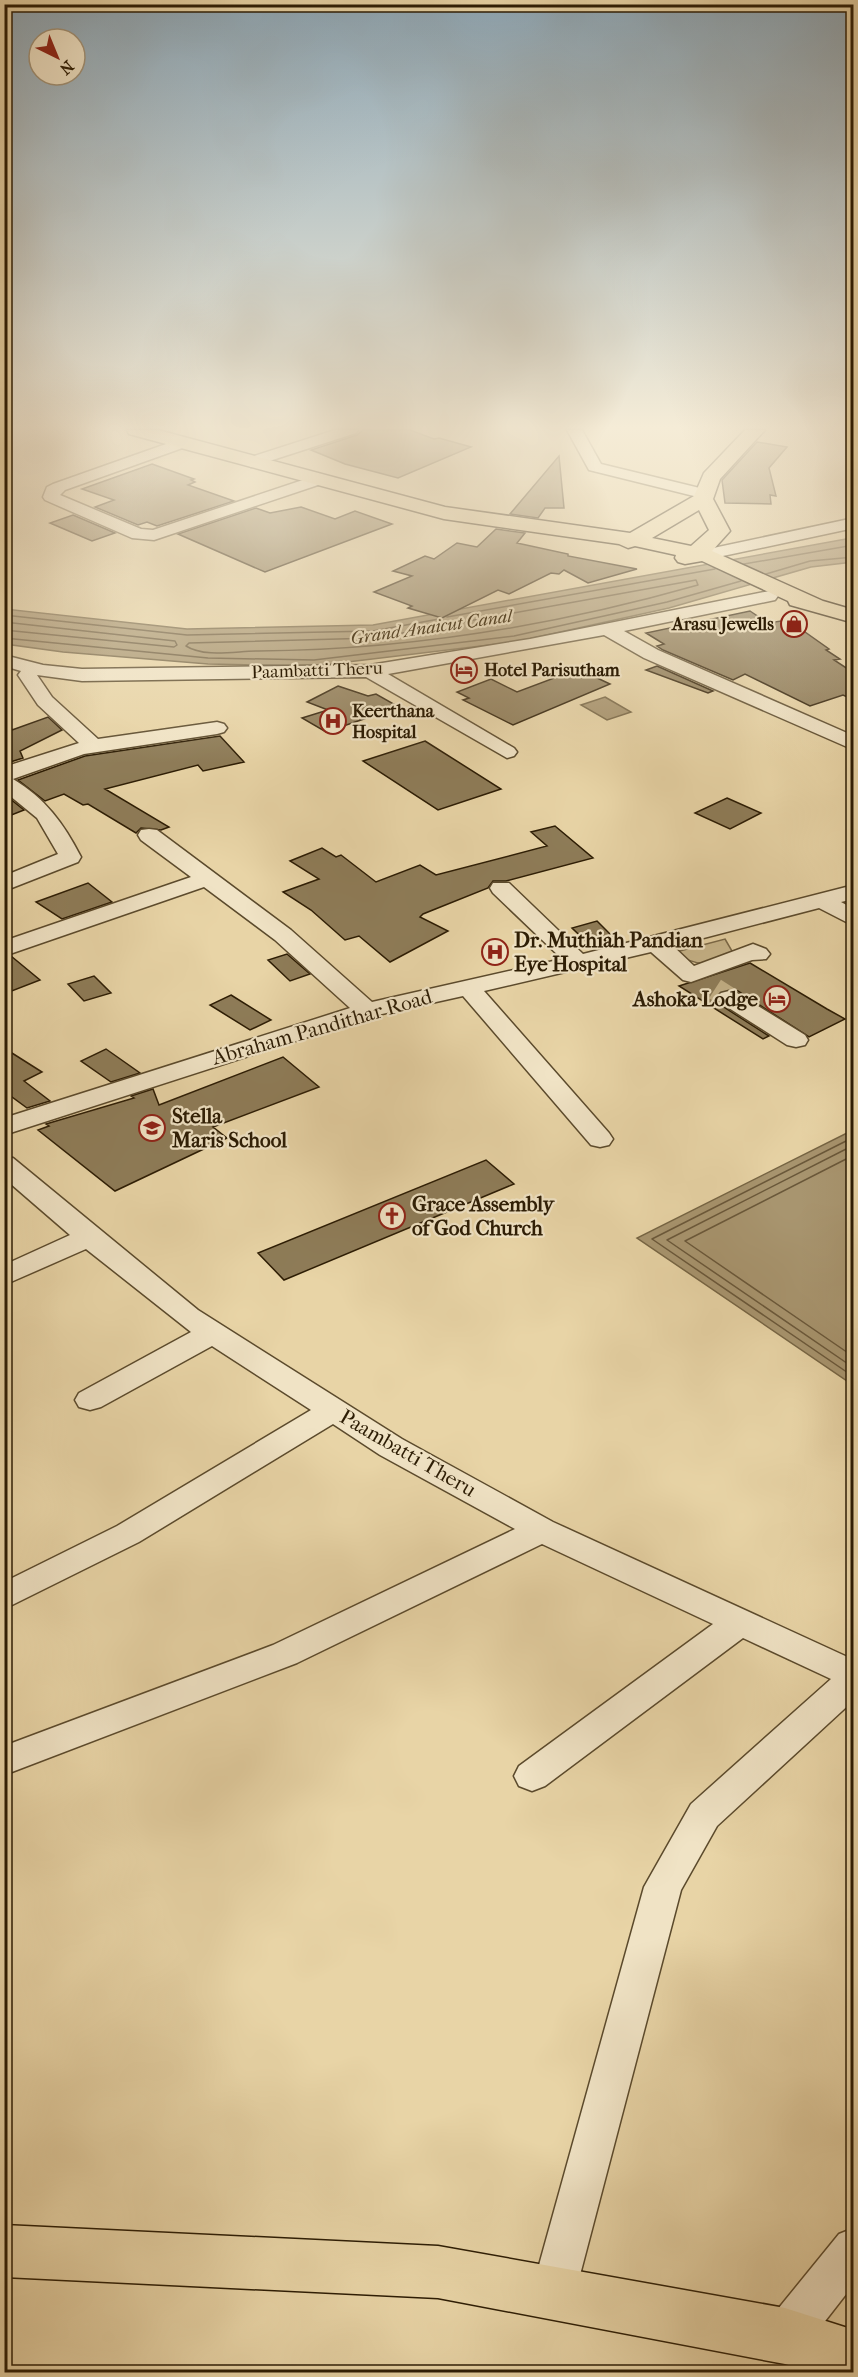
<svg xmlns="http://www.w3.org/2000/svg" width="858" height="2377" viewBox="0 0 858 2377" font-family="'IM FELL French Canon',serif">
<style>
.green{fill:#c8b58a;stroke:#7a6847;stroke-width:1.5}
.water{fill:#a8956f;stroke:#766544;stroke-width:1.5}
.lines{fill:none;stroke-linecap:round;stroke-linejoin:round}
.shore{stroke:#6a583a;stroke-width:1.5}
.building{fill:#8e7c58;stroke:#2c1c04;stroke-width:1.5}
.minor-tunnel{stroke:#c2af86;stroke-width:22;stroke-dasharray:22 11;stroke-linecap:butt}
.minor-casing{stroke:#5b4a2c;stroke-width:3}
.major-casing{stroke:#2c1c04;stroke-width:3}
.minor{fill:#f0e3c5;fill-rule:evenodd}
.major{fill:#e8d4a6;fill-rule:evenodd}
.labels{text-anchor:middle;stroke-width:4.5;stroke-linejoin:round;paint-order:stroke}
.far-poi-label{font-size:18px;font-weight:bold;fill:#2c1c04;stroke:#f0e3c5;text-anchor:start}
.far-water-label{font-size:18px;font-style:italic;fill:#574629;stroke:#f0e3c5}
.far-street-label{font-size:18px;fill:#2c1c04;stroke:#f0e3c5}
.poi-label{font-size:21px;font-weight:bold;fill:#2c1c04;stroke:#f0e3c5;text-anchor:start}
.street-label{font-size:21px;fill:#2c1c04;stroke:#f0e3c5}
</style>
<rect width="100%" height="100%" fill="#e8d4a6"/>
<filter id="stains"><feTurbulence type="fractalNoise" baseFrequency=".00333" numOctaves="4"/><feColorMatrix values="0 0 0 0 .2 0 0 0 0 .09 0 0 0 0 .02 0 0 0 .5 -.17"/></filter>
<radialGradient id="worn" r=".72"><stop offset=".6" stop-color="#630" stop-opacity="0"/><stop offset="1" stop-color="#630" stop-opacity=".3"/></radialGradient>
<!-- green -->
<path class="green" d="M725 939 732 951C722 970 690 966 676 952Z"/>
<!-- water -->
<path class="water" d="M846 539H853V562L811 567 669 608 515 642 314 666 208 664 63 652 5 644V609L187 629 373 625Z
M605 697 631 712 607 720 581 705Z
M853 1130V1385L637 1238Z"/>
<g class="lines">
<!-- shore -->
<path class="shore" d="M744 564 854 545
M766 574 810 561 854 557
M696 580 698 585C554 626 408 650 258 651 236 651 205 658 186 646L189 643 375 638Z
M4 615 187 635 373 631 439 619
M447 617 715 569
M4 622 175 641 177 645 174 647 4 630
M4 638 208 658 314 660 514 636 667 602 741 581
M854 1137 652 1239 854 1377
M854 1145 667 1240 854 1368
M854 1155 685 1241 854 1357"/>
</g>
<!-- building -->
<path class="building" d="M363 430H410L434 439 439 438 471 447 398 478 345 464 311 450 357 435Z
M757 442 787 447 769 468 776 496 770 495 771 504 725 503 722 480Z
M559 456 564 508H545L538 518 510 514Z
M152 464 194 479 191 480 195 482 188 485 234 501 157 526 147 522 138 525 95 507 114 500 82 489Z
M301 507 335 519 355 511 392 524 265 572 178 534 256 508 270 513Z
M73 515 115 533 92 541 50 523Z
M496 529 525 533 517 543 568 554V556L637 569 588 583 564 570 559 574 551 573 509 594 498 590 442 618 408 608 412 606 374 592 412 576 393 571 425 556 434 559 457 543 477 547Z
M750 611 768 623 788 620 829 649 826 650 840 659 834 660 854 673V700L843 695 810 706 745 674 733 680 663 650 657 646 664 644 646 633Z
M657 666 713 691 708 693 646 670Z
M578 669 610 684 513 725 463 700 469 698 457 692 491 679 517 692Z
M338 686 368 696 376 694 399 707 326 732 302 718 328 710 307 702Z
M6 714 12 730 48 717 62 730 20 751 23 758 4 764Z
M220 736 244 762 203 771 198 765 105 789 169 827 161 830 141 828 136 833 88 804 83 805 64 794 45 801 18 780 85 756Z
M425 741 501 789 438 810 363 761Z
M4 794 24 810 4 818Z
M727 798 761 813 730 829 695 813Z
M555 826 593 858 506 881H493L488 888 423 914 420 917 448 931 390 962 359 936 345 940 311 910 283 892 319 879 290 861 322 848 336 857 341 855 376 882 420 865 436 875 547 846 531 832Z
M88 883 112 902 62 919 36 902Z
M597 921 619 943 594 949 572 928Z
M287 954 310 974 290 981 268 960Z
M11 956 40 980 4 994V958Z
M750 963 827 1009 845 1019 809 1037 738 991 728 989 719 992 715 998 719 1004 769 1036 763 1039 679 986Z
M94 976 111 993 84 1001 68 984Z
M231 995 271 1020 250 1030 210 1005Z
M4 1048 42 1072 24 1081 50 1101 27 1108 4 1091Z
M106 1049 140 1073 111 1082 81 1061Z
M283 1057 319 1087 213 1127 227 1138 115 1191 38 1130 49 1126 46 1124 134 1098 131 1096 153 1089 159 1105Z
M486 1160 514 1184 284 1280 258 1253Z"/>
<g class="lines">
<!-- minor-tunnel -->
<path class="minor-tunnel" d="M715 989 729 998"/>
<defs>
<path id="minor" d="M335 430H358L356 433 257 465 251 467 243 462 245 459Z
M567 430H582L601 464 712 491 714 494 706 499 589 470Z
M183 438 191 443 188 446 65 490 60 495 141 529 153 530 318 475 326 480 324 483 154 540 132 538 45 500 43 497 47 487 53 484Z
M854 518V528L704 560 695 555 704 550Z
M769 591 778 596 775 600 624 631 658 650 854 736V750L644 658 604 635 388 674 514 748 517 752 514 756 507 758 366 677 82 681 37 675 52 697 98 739 217 722 224 724 227 728 224 732 217 734 84 754 13 779C45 798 64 824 81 857L78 862 4 891V876L58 854 37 818 4 791V767L79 743 38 705 18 675 21 671 4 666V655L43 665 82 669 370 665 530 639Z
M149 829 157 830 291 930 372 1002 562 959 493 893 490 888 493 883H509L583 954 854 885V899L841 902 854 909V926L819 908 673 946 694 966 753 944 766 949 770 954 766 959 752 960 691 982 683 980 651 952 484 991 609 1133 613 1139 609 1145 600 1147 591 1145 463 996 373 1016 4 1135V1118L350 1008 275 940 204 887 4 956V941L191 877 141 840 138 835 141 830Z
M729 991 737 993 805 1035 808 1040 805 1045 796 1047 787 1045 721 1003 717 998 721 993Z
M4 1156 13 1158 198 1310 402 1439 553 1522 854 1660V1700L717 1826 681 1890 575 2294 569 2310 553 2316 537 2310 531 2294 644 1887 691 1804 831 1679 743 1638 545 1786 532 1791 519 1786 514 1776 519 1766 713 1624 542 1544 297 1663 4 1775V1746L273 1645 515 1529 380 1455 333 1424 139 1542 4 1609V1582L117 1526 311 1410 212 1346 101 1407 90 1410 79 1407 75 1400 79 1393 191 1332 86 1249 4 1285V1265L70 1235 4 1178Z
M854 2228V2284L801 2352 785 2359 769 2352 762 2336 769 2320 839 2234Z"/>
<path id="major" d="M127 430H158L445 507 630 533 694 496 704 473 745 430H765L720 479 713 499 730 531 712 551 823 601 854 610V623L790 605 788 601 702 561 685 564 678 562 675 558 676 555 635 546 628 548 619 544 444 519 129 434ZM699 510 709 530 691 546 652 538Z
M4 2225 438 2246 785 2308 854 2330V2372H813L785 2364 438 2298 4 2277Z"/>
</defs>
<!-- minor casing -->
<use href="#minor" class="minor-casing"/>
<!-- major casing -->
<use href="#major" class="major-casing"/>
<!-- minor -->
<use href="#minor" class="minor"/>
<!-- major -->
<use href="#major" class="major"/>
</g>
<!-- sky -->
<linearGradient id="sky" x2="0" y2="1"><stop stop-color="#8ea8b8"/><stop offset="0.56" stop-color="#f5ecd7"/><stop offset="1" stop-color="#f5ecd7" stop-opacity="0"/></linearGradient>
<rect width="858" height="763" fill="url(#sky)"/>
<!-- icons -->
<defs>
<symbol id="shop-ring" viewBox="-11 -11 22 22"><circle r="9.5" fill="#f0e3c5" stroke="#8f2418" stroke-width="1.5"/><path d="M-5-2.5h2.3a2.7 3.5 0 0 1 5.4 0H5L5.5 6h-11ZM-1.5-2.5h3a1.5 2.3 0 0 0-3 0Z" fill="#8f2418"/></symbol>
<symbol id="hotel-ring" viewBox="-11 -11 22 22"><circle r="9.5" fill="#f0e3c5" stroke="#8f2418" stroke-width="1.5"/><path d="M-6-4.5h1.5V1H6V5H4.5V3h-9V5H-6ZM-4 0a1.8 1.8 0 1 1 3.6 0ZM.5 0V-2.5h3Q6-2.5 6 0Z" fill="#8f2418"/></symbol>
<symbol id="hospital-ring" viewBox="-11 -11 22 22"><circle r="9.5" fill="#f0e3c5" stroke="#8f2418" stroke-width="1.5"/><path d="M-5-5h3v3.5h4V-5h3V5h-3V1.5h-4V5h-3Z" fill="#8f2418"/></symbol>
<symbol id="school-ring" viewBox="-11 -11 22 22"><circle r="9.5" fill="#f0e3c5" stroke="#8f2418" stroke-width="1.5"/><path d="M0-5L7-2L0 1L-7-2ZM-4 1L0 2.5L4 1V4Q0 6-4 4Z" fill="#8f2418"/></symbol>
<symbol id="church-ring" viewBox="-11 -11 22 22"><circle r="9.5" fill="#f0e3c5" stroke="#8f2418" stroke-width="1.5"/><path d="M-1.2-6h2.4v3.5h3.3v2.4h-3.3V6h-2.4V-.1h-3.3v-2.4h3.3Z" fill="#8f2418"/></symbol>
</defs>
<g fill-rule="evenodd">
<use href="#shop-ring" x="779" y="609" width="30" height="30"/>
<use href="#hotel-ring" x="449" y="655" width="30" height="30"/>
<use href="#hospital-ring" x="318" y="706" width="30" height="30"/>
<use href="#hospital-ring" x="480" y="937" width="30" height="30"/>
<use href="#hotel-ring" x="762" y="984" width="30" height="30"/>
<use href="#school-ring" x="137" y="1113" width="30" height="30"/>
<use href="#church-ring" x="377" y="1201" width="30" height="30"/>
</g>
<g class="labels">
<!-- far-poi labels -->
<g class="far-poi-label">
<text x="774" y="630" text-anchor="end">Arasu Jewells</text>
<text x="484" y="676">Hotel Parisutham</text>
<text x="352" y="717">Keerthana<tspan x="352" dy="21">Hospital</tspan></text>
</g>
<!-- far-water labels -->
<g class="far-water-label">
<text transform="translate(431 627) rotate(-8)" y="6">Grand Anaicut Canal</text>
</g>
<!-- far-street labels -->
<g class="far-street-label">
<text transform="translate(317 670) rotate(-2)" y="6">Paambatti Theru</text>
</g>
<!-- poi labels -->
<g class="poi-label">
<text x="514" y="947">Dr. Muthiah Pandian<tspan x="514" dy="24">Eye Hospital</tspan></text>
<text x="758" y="1006" text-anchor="end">Ashoka Lodge</text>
<text x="172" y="1123">Stella<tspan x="172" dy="24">Maris School</tspan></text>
<text x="412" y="1211">Grace Assembly<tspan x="412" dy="24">of God Church</tspan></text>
</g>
<!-- street labels -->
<g class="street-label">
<text transform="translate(322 1027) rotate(-16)" y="7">Abraham Pandithar Road</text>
<text transform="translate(408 1453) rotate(30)" y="7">Paambatti Theru</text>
</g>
</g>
<!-- margin -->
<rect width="858" height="2377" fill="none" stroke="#e8d4a6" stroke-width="24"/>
<rect x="6" y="6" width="846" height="2365" fill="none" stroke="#2c1c04" stroke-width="3"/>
<rect x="12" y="12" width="834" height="2353" fill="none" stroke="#2c1c04" stroke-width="1.5"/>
<!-- north arrow -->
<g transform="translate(57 57) rotate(137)"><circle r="28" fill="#f0e3c5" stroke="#a29378" stroke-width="1.5"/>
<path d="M0-4.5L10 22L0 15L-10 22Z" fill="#8f2418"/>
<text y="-9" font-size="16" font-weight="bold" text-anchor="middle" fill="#2c1c04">N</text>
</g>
<rect width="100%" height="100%" filter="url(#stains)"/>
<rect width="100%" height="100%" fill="url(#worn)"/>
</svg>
